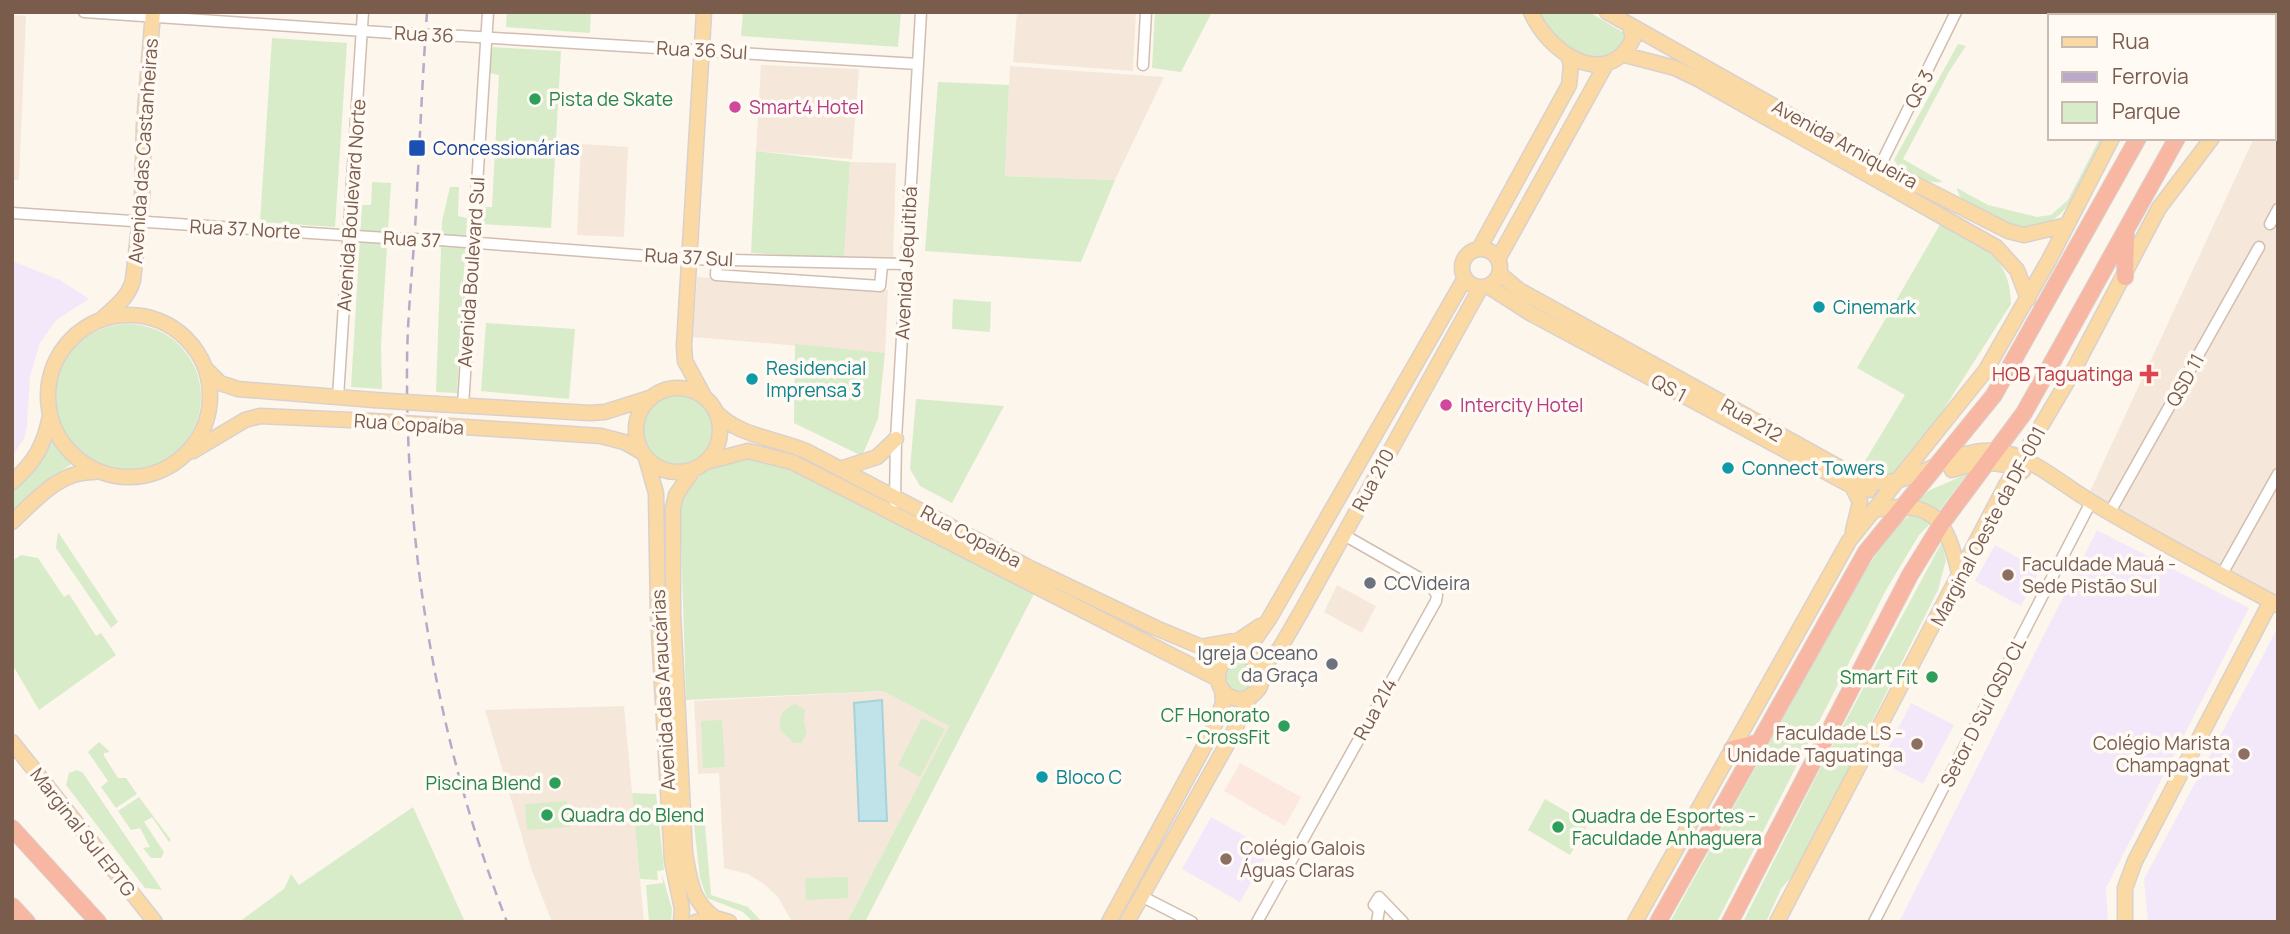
<svg xmlns="http://www.w3.org/2000/svg" width="2290" height="934" viewBox="0 0 2290 934" font-family="Manrope,sans-serif">
<style>
.residential{fill:#f5e8da}
.commercial{fill:#fde8e0}
.education{fill:#f3e8fa}
.green{fill:#d8ecc9}
.water{fill:#bfe3e8;stroke:#a5d3da;stroke-width:2}
.lines{fill:none;stroke-linecap:round;stroke-linejoin:round}
.minor-casing{stroke:#d1beb0;stroke-width:13}
.major-casing{stroke:#dad1cd;stroke-width:17}
.highway-casing{stroke:#dad1cd;stroke-width:18}
.minor{stroke:#fff;stroke-width:10}
.major{stroke:#fbd9a5;stroke-width:14}
.highway{stroke:#f7b7a3;stroke-width:16}
.rail{stroke:#b9a8c9;stroke-width:2.5;stroke-dasharray:10 7;stroke-linecap:butt}
.minor-bridge-casing{stroke:#d1beb0;stroke-width:13;stroke-linecap:butt}
.major-bridge-casing{stroke:#dad1cd;stroke-width:17;stroke-linecap:butt}
.minor-bridge{stroke:#fff;stroke-width:10}
.major-bridge{stroke:#fbd9a5;stroke-width:14}
.leisure-dot{fill:#2e9e5b;stroke:#fffaf3;stroke-width:2.5}
.hotel-dot{fill:#d1479c;stroke:#fffaf3;stroke-width:2.5}
.transit-dot{fill:#1a4fb4;stroke:#fffaf3;stroke-width:2.5}
.culture-dot{fill:#0f9aa8;stroke:#fffaf3;stroke-width:2.5}
.health-dot{fill:#e0444e;stroke:#fffaf3;stroke-width:2.5}
.education-dot{fill:#8d6e63;stroke:#fffaf3;stroke-width:2.5}
.worship-dot{fill:#6b7280;stroke:#fffaf3;stroke-width:2.5}
.labels{text-anchor:middle;stroke-width:7;stroke-linejoin:round;paint-order:stroke}
.street-label{font-size:19px;fill:#7a5c4d;stroke:#fffaf3}
.leisure-label{font-size:19px;fill:#27864d;stroke:#fffaf3;text-anchor:start}
.hotel-label{font-size:19px;fill:#b23c85;stroke:#fffaf3;text-anchor:start}
.transit-label{font-size:19px;fill:#164399;stroke:#fffaf3;text-anchor:start}
.culture-label{font-size:19px;fill:#0d838f;stroke:#fffaf3;text-anchor:start}
.health-label{font-size:19px;fill:#be3a42;stroke:#fffaf3;text-anchor:end}
.education-label{font-size:19px;fill:#785e54;stroke:#fffaf3;text-anchor:start}
.worship-label{font-size:19px;fill:#5b616d;stroke:#fffaf3;text-anchor:start}
</style>
<rect width="100%" height="100%" fill="#fdf6ec"/>
<!-- residential -->
<path class="residential" d="M1017 12H1136L1133 71 1013 62Z
M12 15 26 16 19 180H12Z
M761 65 859 69 852 159 756 151Z
M1010 66 1164 77 1115 180 1005 176Z
M2278 87V613L2084 504 2254 138H2274V94Z
M581 144 628 147 624 237 577 235Z
M850 162 896 163 893 262 844 259Z
M697 277 888 290 885 353 693 337Z
M1337 585 1376 606 1362 633 1324 612Z
M883 691 949 726 847 922H792L778 897 764 884 748 874 724 868 719 773 698 774 694 701Z
M624 706 644 922H552L532 871 485 710Z"/>
<!-- commercial -->
<path class="commercial" d="M1240 763 1301 797 1285 826 1224 791Z"/>
<!-- education -->
<path class="education" d="M12 261 60 280 89 299 56 320 40 343 30 376 27 425 24 439 12 456Z
M2097 530 2249 608 2106 888 2108 922H1899Z
M1995 545 2040 570 2021 606 1975 581Z
M2277 629 2278 922H2148L2144 879Z
M1911 703 1954 725 1923 784 1881 762Z
M1211 817 1270 850 1240 902 1182 869Z"/>
<!-- green -->
<path class="green" d="M507 12H591L590 33 506 27Z
M743 12H901L898 47 741 36Z
M1155 12H1212L1181 72 1152 68Z
M1537 12H1589L1624 33 1627 39 1612 58C1569 57 1561 47 1537 12Z
M272 38 347 43 335 227 260 222Z
M1958 44 1966 46 1950 70 1903 159 1943 182C1927 184 1902 174 1894 160Z
M491 47 561 51 551 228 480 224 481 207H492L499 75 489 73Z
M938 82 1009 85 1005 176 1115 180 1081 262 925 251Z
M2100 138H2104C2076 192 2061 254 1988 215 1976 208 1959 203 1957 188L1988 205 2037 217 2051 215 2068 200Z
M756 151 850 162 844 259 751 253Z
M372 182 391 183 381 344 382 389 351 387 362 205H371Z
M450 187H459L458 216 467 218 457 393 436 392 442 221Z
M1941 223C1979 245 2010 254 2011 304L1904 471 1888 479 1859 471 1905 395 1857 368Z
M953 299 991 302 990 332 952 329Z
M486 323 575 329 569 399 481 391Z
M55 397a73 73 0 1 1 146 0a73 73 0 1 1-146 0Z
M795 344 885 353 878 419 862 456 794 423Z
M639 429a39 39 0 1 1 78 0a39 39 0 1 1-78 0Z
M916 399 1004 406 952 503 920 486 910 469Z
M51 440 72 464 49 478 12 512V489L37 466Z
M737 459H762L794 468 1035 592 865 922H847L949 726 883 691 686 700 680 504C692 476 708 467 737 459Z
M1967 474 1936 515 1915 503 1930 490Z
M1911 514 1932 522 1919 535 1886 590 1717 922H1670L1856 586 1890 532Z
M58 532 118 622 111 628 56 548Z
M1942 542 1946 560 1938 590 1797 870 1781 889 1766 922H1743L1823 763Z
M21 555 38 558 64 597 69 594 96 636 101 633 116 655 39 710 12 664V561Z
M1224 676a15 15 0 1 1 30 0a15 15 0 1 1-30 0Z
M796 704 805 710 804 722 807 732 802 743H794L781 731C777 717 783 708 796 704Z
M922 718 945 729 920 777 898 765Z
M722 720 725 767 703 768 701 721Z
M99 742 110 752 104 753V756L118 778H126L137 794 116 808 101 787 108 781 88 752Z
M77 770 83 773 162 890 145 888 66 785 69 773Z
M632 793 656 794 664 870 657 871 658 880 640 879Z
M139 797 171 840 169 842 152 817 144 822 164 852 161 858H151L143 848 150 847 140 828 131 830 118 811Z
M1545 799 1588 824 1570 855 1528 830Z
M567 801 570 827 527 830 525 804Z
M413 807 465 922H239L284 889 291 874 299 885Z
M694 825H705L711 895 748 907 762 922H753L743 912 707 898 700 878Z
M662 874 672 909 671 922H649L646 885 663 883Z
M848 877V898L806 900 805 878Z"/>
<!-- water -->
<path class="water" d="M882 700 887 821H859L854 703Z"/>
<g class="lines">
<defs>
<path id="minor" d="M84 12 393 33
M461 36 918 64
M1143 65 1146 12
M1880 166 1956 12
M12 213 386 238
M2270 224 2278 209
M440 240 688 259 905 264
M717 259 716 275 880 286 882 265
M338 397 363 12
M463 406 488 12
M895 502 896 439 921 12
M2110 512 2259 247
M2222 574 2278 474
M1141 896 1192 922
M1257 922 1436 601 1437 595 1430 584 1344 535
M1377 922 1379 910 1374 905 1379 897 1403 922
M1874 922 2091 502"/>
<path id="major" d="M704 12 684 346 685 361 704 396
M1531 12C1548 52 1606 92 1633 39L1630 26
M1607 12 1880 166 2008 231 2024 235 2067 225
M2173 16 2175 12
M2274 28 2278 22
M1625 55 1675 68 1698 79 1996 247 2017 270 2028 299
M1462 268a19 19 0 1 1 38 0a19 19 0 1 1-38 0Z
M1479 249 1569 85 1571 65 1568 55
M1498 259 1605 66
M1500 274 1519 290 1862 480C1912 493 1948 446 1996 451 2030 455 2061 484 2090 501 2151 538 2215 571 2278 605
M1488 286 1530 313 1852 486 1869 490
M48 396a81 81 0 1 1 162 0a81 81 0 1 1-162 0Z
M102 319C115 307 129 297 133 280L142 201 144 125 153 12
M205 368 220 383 238 389 374 400
M636 430a42 42 0 1 1 84 0a42 42 0 1 1-84 0Z
M437 404 590 413 605 412 649 398
M717 413C737 435 777 439 806 451L1032 569 1156 628 1228 658
M435 425 601 436 624 442 642 452
M193 451 245 420 260 416 372 421
M646 458 656 493 658 614 672 861 682 909 681 922
M706 462 748 451 792 462 1218 679
M843 468 877 457 896 439
M693 470 676 495 673 508V613L685 853C690 880 691 901 715 918
M1952 470C1978 461 1997 460 2023 471
M12 482C35 462 44 446 50 416
M1852 486 1860 502 1853 531
M1875 510C1937 498 1947 523 1960 577
M12 522C37 499 59 471 94 472
M1205 646 1239 640 1260 626
M1244 655 1269 619 1465 278
M1218 677a22 22 0 1 1 44 0a22 22 0 1 1-44 0Z
M1260 669 1280 648 1301 612 1481 287
M12 742 155 922
M695 922 715 918 729 922
M1109 922 1212 732 1223 703 1222 689
M1127 922 1230 739 1251 695
M1635 922 1849 541 1986 370 2049 260 2112 138
M1777 922 2006 485 2070 377 2159 208 2212 138
M2125 922V888L2135 861 2271 601"/>
<path id="highway" d="M2202 16 2204 12
M2246 16 2248 12
M2125 277 2126 234
M1732 749 1757 743
M12 828 98 922
M12 906 27 922
M1658 922 1866 552 1994 395 2138 138
M1730 922 1910 575 1942 523 2024 413 2177 138"/>
</defs>
<!-- minor casing -->
<use href="#minor" class="minor-casing"/>
<!-- major casing -->
<use href="#major" class="major-casing"/>
<!-- highway casing -->
<use href="#highway" class="highway-casing"/>
<!-- minor -->
<use href="#minor" class="minor"/>
<!-- major -->
<use href="#major" class="major"/>
<!-- highway -->
<use href="#highway" class="highway"/>
<!-- rail -->
<path class="rail" d="M427 12C422 85 419 157 415 229 412 275 407 321 407 367 406 556 438 746 507 922"/>
<defs>
<path id="minor-bridge" d="M393 33 461 36
M386 238 440 240"/>
<path id="major-bridge" d="M374 400 437 404
M372 421 435 425"/>
</defs>
<!-- minor-bridge casing -->
<use href="#minor-bridge" class="minor-bridge-casing"/>
<!-- major-bridge casing -->
<use href="#major-bridge" class="major-bridge-casing"/>
<!-- minor-bridge -->
<use href="#minor-bridge" class="minor-bridge"/>
<!-- major-bridge -->
<use href="#major-bridge" class="major-bridge"/>
</g>
<!-- markers -->
<g class="leisure-dot">
<circle cx="535" cy="99" r="7"/>
<circle cx="1932" cy="677" r="7"/>
<circle cx="1284" cy="726" r="7"/>
<circle cx="555" cy="783" r="7"/>
<circle cx="547" cy="815" r="7"/>
<circle cx="1558" cy="827" r="7"/>
</g>
<g class="hotel-dot">
<circle cx="735" cy="107" r="7"/>
<circle cx="1446" cy="405" r="7"/>
</g>
<rect class="transit-dot" x="408" y="139" width="18" height="18" rx="3.5"/>
<g class="culture-dot">
<circle cx="1819" cy="307" r="7"/>
<circle cx="752" cy="379" r="7"/>
<circle cx="1728" cy="468" r="7"/>
<circle cx="1042" cy="777" r="7"/>
</g>
<path class="health-dot" d="M2145.5 363.5h7v7h7v7h-7v7h-7v-7h-7v-7h7z"/>
<g class="education-dot">
<circle cx="2008" cy="575" r="7"/>
<circle cx="1917" cy="744" r="7"/>
<circle cx="2244" cy="754" r="7"/>
<circle cx="1226" cy="859" r="7"/>
</g>
<g class="worship-dot">
<circle cx="1370" cy="583" r="7"/>
<circle cx="1332" cy="664" r="7"/>
</g>
<g class="labels">
<!-- street labels -->
<g class="street-label">
<text transform="translate(424 34) rotate(3)" y="7">Rua 36</text>
<text transform="translate(702 50) rotate(3)" y="7">Rua 36 Sul</text>
<text transform="translate(1919 89) rotate(-63)" y="7">QS 3</text>
<text transform="translate(1845 144) rotate(29)" y="7">Avenida Arniqueira</text>
<text transform="translate(143 151) rotate(-86)" y="7">Avenida das Castanheiras</text>
<text transform="translate(351 205) rotate(-86)" y="7">Avenida Boulevard Norte</text>
<text transform="translate(245 229) rotate(3)" y="7">Rua 37 Norte</text>
<text transform="translate(412 239) rotate(3)" y="7">Rua 37</text>
<text transform="translate(689 257) rotate(3)" y="7">Rua 37 Sul</text>
<text transform="translate(906 263) rotate(-87)" y="7">Avenida Jequitibá</text>
<text transform="translate(471 272) rotate(-86)" y="7">Avenida Boulevard Sul</text>
<text transform="translate(2185 380) rotate(-61)" y="7">QSD 11</text>
<text transform="translate(1669 388) rotate(28)" y="7">QS 1</text>
<text transform="translate(1752 420) rotate(30)" y="7">Rua 212</text>
<text transform="translate(409 424) rotate(4)" y="7">Rua Copaíba</text>
<text transform="translate(1373 480) rotate(-62)" y="7">Rua 210</text>
<text transform="translate(1988 526) rotate(-62)" y="7">Marginal Oeste da DF-001</text>
<text transform="translate(971 536) rotate(28)" y="7">Rua Copaíba</text>
<text transform="translate(663 690) rotate(-93)" y="7">Avenida das Araucárias</text>
<text transform="translate(1375 709) rotate(-61)" y="7">Rua 214</text>
<text transform="translate(1983 712) rotate(-63)" y="7">Setor D Sul QSD CL</text>
<text transform="translate(83 832) rotate(52)" y="7">Marginal Sul EPTG</text>
</g>
<!-- leisure labels -->
<g class="leisure-label">
<text x="549" y="106">Pista de Skate</text>
<text x="1918" y="684" text-anchor="end">Smart Fit</text>
<text x="1270" y="722" text-anchor="end">CF Honorato<tspan x="1270" dy="22">- CrossFit</tspan></text>
<text x="541" y="790" text-anchor="end">Piscina Blend</text>
<text x="561" y="822">Quadra do Blend</text>
<text x="1572" y="823">Quadra de Esportes -<tspan x="1572" dy="22">Faculdade Anhaguera</tspan></text>
</g>
<!-- hotel labels -->
<g class="hotel-label">
<text x="749" y="114">Smart4 Hotel</text>
<text x="1460" y="412">Intercity Hotel</text>
</g>
<!-- transit labels -->
<g class="transit-label">
<text x="433" y="155">Concessionárias</text>
</g>
<!-- culture labels -->
<g class="culture-label">
<text x="1833" y="314">Cinemark</text>
<text x="766" y="375">Residencial<tspan x="766" dy="22">Imprensa 3</tspan></text>
<text x="1742" y="475">Connect Towers</text>
<text x="1056" y="784">Bloco C</text>
</g>
<!-- health labels -->
<g class="health-label">
<text x="2133" y="381">HOB Taguatinga</text>
</g>
<!-- education labels -->
<g class="education-label">
<text x="2022" y="571">Faculdade Mauá -<tspan x="2022" dy="22">Sede Pistão Sul</tspan></text>
<text x="1903" y="740" text-anchor="end">Faculdade LS -<tspan x="1903" dy="22">Unidade Taguatinga</tspan></text>
<text x="2230" y="750" text-anchor="end">Colégio Marista<tspan x="2230" dy="22">Champagnat</tspan></text>
<text x="1240" y="855">Colégio Galois<tspan x="1240" dy="22">Águas Claras</tspan></text>
</g>
<!-- worship labels -->
<g class="worship-label">
<text x="1384" y="590">CCVideira</text>
<text x="1318" y="660" text-anchor="end">Igreja Oceano<tspan x="1318" dy="22">da Graça</tspan></text>
</g>
</g>
<!-- border -->
<rect width="2290" height="934" fill="none" stroke="#7a5c4d" stroke-width="28"/>
<!-- legend -->
<rect x="2048" y="14" width="228" height="126" fill="#fffaf3" stroke="#cabbb1" stroke-width="2"/>
<rect x="2062" y="37" width="35" height="10" fill="#fbd9a5" stroke="#cabbb1" stroke-width="2"/>
<text x="2112" y="49" font-size="21" fill="#7a5c4d">Rua</text>
<rect x="2062" y="72" width="35" height="10" fill="#b9a8c9" stroke="#cabbb1" stroke-width="2"/>
<text x="2112" y="84" font-size="21" fill="#7a5c4d">Ferrovia</text>
<rect x="2062" y="102" width="35" height="21" fill="#d8ecc9" stroke="#cabbb1" stroke-width="2"/>
<text x="2112" y="119" font-size="21" fill="#7a5c4d">Parque</text>
</svg>
